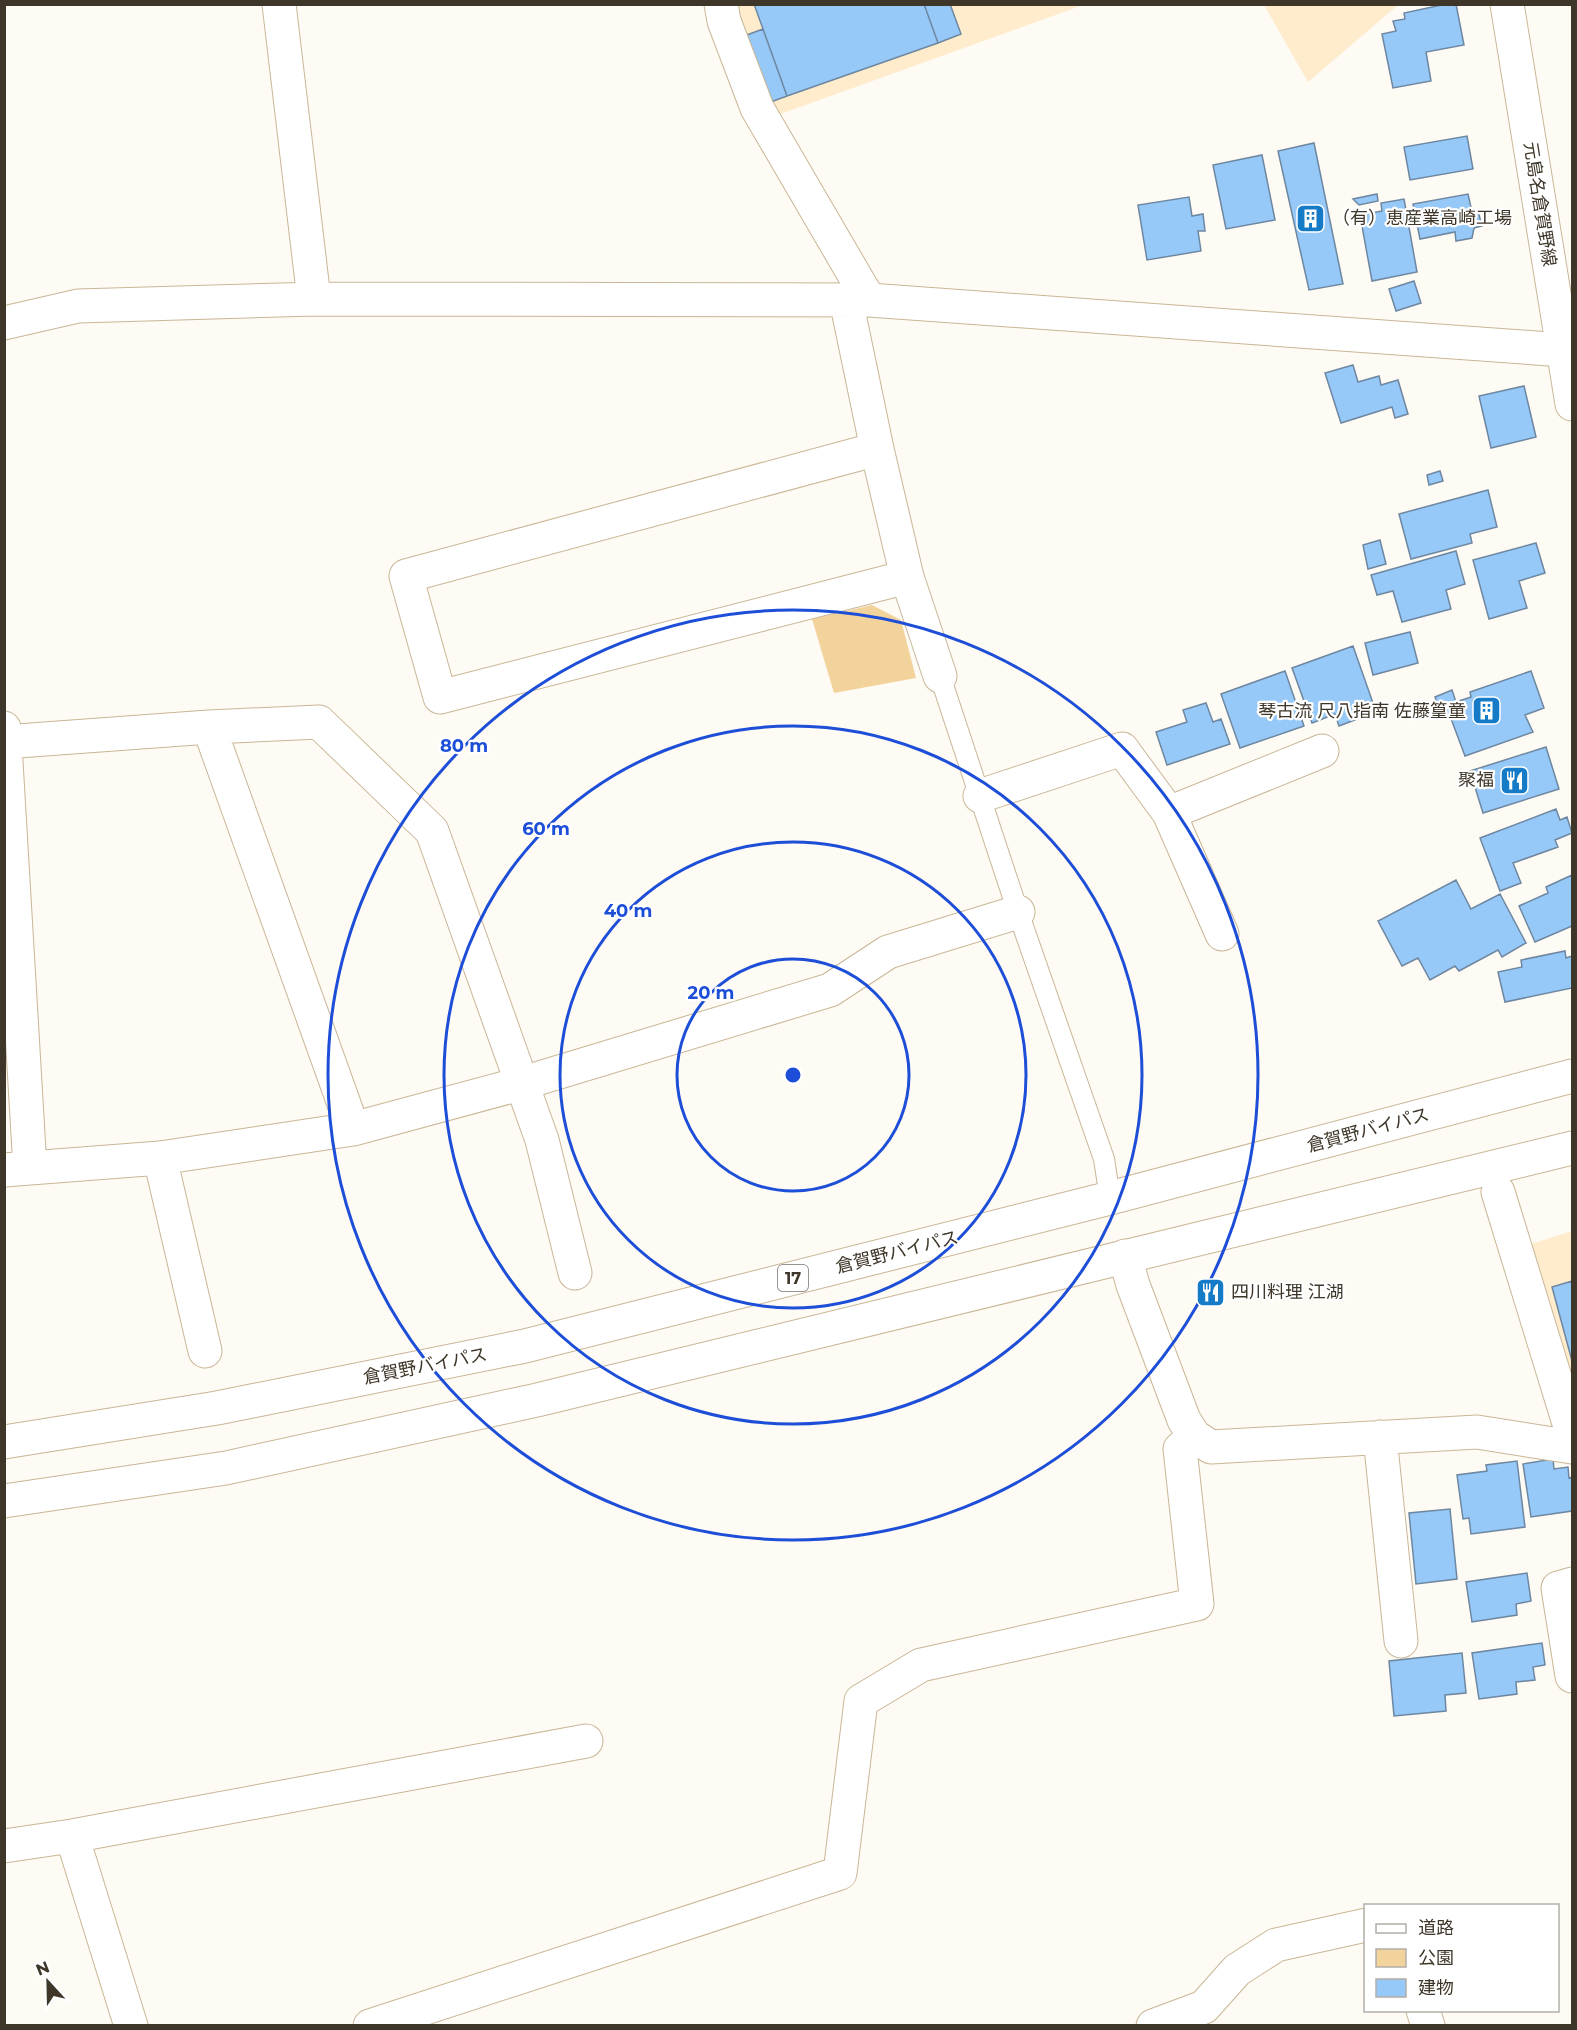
<svg xmlns="http://www.w3.org/2000/svg" width="1577" height="2030" viewBox="0 0 1577 2030" font-family="Montserrat,'Noto Sans JP',sans-serif">
<style>
.built{fill:#ffeccc}
.green{fill:#f3d39c}
.building{fill:#96c8f8;stroke:#6d87a0;stroke-width:1.5}
.lines{fill:none;stroke-linecap:round;stroke-linejoin:round}
.lane-casing{stroke:#c9b696;stroke-width:22}
.street-casing{stroke:#c9b696;stroke-width:35}
.secondary-casing{stroke:#c9b696;stroke-width:35}
.highway-casing{stroke:#c9b696;stroke-width:35}
.lane{stroke:#fff;stroke-width:20}
.street{stroke:#fff;stroke-width:33}
.secondary{stroke:#fff;stroke-width:33}
.highway{stroke:#fff;stroke-width:33}
.ring{fill:none;stroke:#1d4ed8;stroke-width:3}
.labels{text-anchor:middle;stroke-width:4.5;stroke-linejoin:round;paint-order:stroke}
.shield{fill:#fff;stroke:#787269;stroke-width:1.5}
.shield-label{font-size:16px;font-weight:bold;fill:#3e3629}
.street-label{font-size:18px;fill:#3e3629;stroke:#fff}
.poi-label{font-size:18px;fill:#3e3629;stroke:#fff;text-anchor:start}
.centre{fill:#1d4ed8;stroke:#fff;stroke-width:3}
.ring-label{font-size:18px;text-anchor:middle;font-weight:bold;fill:#1d4ed8;stroke:#fff;stroke-width:4.5;stroke-linejoin:round;paint-order:stroke}
</style>
<rect width="100%" height="100%" fill="#fefaf4"/>
<!-- built -->
<path class="built" d="M730 5H1083L775 116Z
M1264 5H1398L1308 82Z
M1572 1231V1399L1528 1245Z"/>
<!-- green -->
<path class="green" d="M872 605 901 620 916 678 834 693 812 619Z"/>
<!-- building -->
<path class="building" d="M754 4H924L938 43 787 96Z
M924 4H950L961 34 938 43Z
M1446 4H1456L1464 45 1426 52 1431 81 1393 88 1382 34 1396 31 1393 21 1405 19 1404 13Z
M763 29 787 96 768 103 744 36Z
M1467 136 1473 169 1410 180 1404 147Z
M1314 143 1343 284 1309 290 1278 151Z
M1262 155 1275 220 1226 229 1213 165Z
M1377 194 1378 201 1359 205 1353 199Z
M1468 194 1472 212 1478 211 1482 226 1474 228 1472 238 1456 241 1455 232 1420 239 1413 204Z
M1189 197 1192 216 1203 214 1205 231H1198L1201 251 1147 260 1138 205Z
M1404 199 1417 272 1372 281 1360 215 1382 211 1381 203Z
M1414 281 1421 303 1396 311 1389 289Z
M1353 365 1358 382 1379 376 1381 385 1398 380 1408 414 1395 418 1392 407 1341 423 1325 373Z
M1524 386 1536 437 1491 448 1479 396Z
M1440 471 1443 481 1429 485 1427 475Z
M1488 490 1497 527 1470 534 1472 543 1411 559 1399 514Z
M1380 540 1386 564 1368 569 1363 545Z
M1536 543 1545 573 1519 581 1527 608 1489 619 1473 560Z
M1456 551 1465 584 1446 590 1451 609 1402 622 1393 591 1377 595 1371 575Z
M1410 632 1418 663 1373 675 1365 643Z
M1353 646 1373 703 1357 709 1360 718 1339 726 1335 714 1312 723 1292 668Z
M1285 671 1304 726 1240 748 1221 694Z
M1531 671 1544 708 1525 715 1533 732 1465 756 1450 716 1442 719 1435 697 1452 690 1456 702 1471 697 1470 692Z
M1206 703 1213 722 1221 719 1230 744 1167 765 1156 732 1187 722 1183 710Z
M1546 747 1559 789 1483 813 1470 771Z
M1556 809 1560 820 1567 817 1572 833 1555 840 1558 847 1513 863 1521 883 1500 891 1480 838Z
M1572 875V926L1535 942 1519 906 1548 893 1546 887Z
M1456 880 1471 909 1500 894 1526 943 1502 957 1498 950 1459 971 1455 966 1430 980 1418 958 1402 966 1378 921Z
M1565 951 1566 958 1572 956V988L1505 1002 1498 972 1522 967 1521 960Z
M1572 1281V1361L1552 1287Z
M1553 1459 1554 1469 1568 1467 1569 1478 1572 1477V1511L1531 1517 1523 1464Z
M1517 1461 1525 1527 1471 1534 1469 1518 1463 1519 1457 1475 1487 1471 1486 1465Z
M1450 1509 1457 1579 1416 1584 1409 1513Z
M1527 1573 1531 1601 1516 1604 1517 1615 1472 1622 1466 1582Z
M1542 1643 1545 1665 1533 1667 1535 1680 1516 1682 1517 1694 1479 1699 1472 1653Z
M1462 1653 1466 1693 1445 1695 1446 1711 1394 1716 1389 1661Z"/>
<g class="lines">
<defs>
<path id="lane" d="M940 676 1018 912 1104 1159 1110 1198"/>
<path id="street" d="M279 4 314 299
M721 4 724 21 757 108 869 300
M846 300 877 449 907 577 940 676
M4 323 78 306 314 299 869 300 1564 350
M877 449 406 576 440 697 907 577
M209 727 353 1129
M4 728 30 1168
M4 742 209 727 319 722 432 831 542 1140 575 1273
M980 796 1122 749 1169 813 1222 934
M1169 813 1322 751
M160 1158 205 1351
M4 1170 160 1158 353 1129 523 1083 830 990 888 952 1018 912
M1498 1192 1572 1433
M1125 1256 1133 1285 1184 1420 1194 1436 1211 1447 1477 1432 1572 1447
M1380 1437 1401 1641
M1572 1584 1558 1588 1572 1676
M72 1836 131 2026
M4 1846 72 1836 586 1741
M1423 2010 1428 2026
M370 2026 840 1873 861 1701 921 1665 1197 1604 1180 1449 1194 1436
M1153 2026 1204 2007 1237 1970 1276 1945 1366 1925"/>
<path id="secondary" d="M1507 4 1572 404"/>
<path id="highway" d="M4 1442 217 1408 525 1346 1110 1198 1572 1076
M4 1501 226 1468 537 1400 1572 1148"/>
</defs>
<!-- lane casing -->
<use href="#lane" class="lane-casing"/>
<!-- street casing -->
<use href="#street" class="street-casing"/>
<!-- secondary casing -->
<use href="#secondary" class="secondary-casing"/>
<!-- highway casing -->
<use href="#highway" class="highway-casing"/>
<!-- lane -->
<use href="#lane" class="lane"/>
<!-- street -->
<use href="#street" class="street"/>
<!-- secondary -->
<use href="#secondary" class="secondary"/>
<!-- highway -->
<use href="#highway" class="highway"/>
</g>
<!-- distance rings -->
<g class="ring">
<circle cx="793" cy="1075" r="116"/>
<circle cx="793" cy="1075" r="233"/>
<circle cx="793" cy="1075" r="349"/>
<circle cx="793" cy="1075" r="465"/>
</g>
<!-- icons -->
<defs>
<symbol id="building-square" viewBox="-11 -11 22 22"><rect x="-9" y="-9" width="18" height="18" rx="4" fill="#167bc6" stroke="#fff"/><path d="M-4-6H4V6H1V3H-1V6H-4ZM-2.5-4.3h1.7v1.8h-1.7ZM.8-4.3h1.7v1.8H.8ZM-2.5-1h1.7V.8h-1.7ZM.8-1h1.7V.8H.8Z" fill="#fff"/></symbol>
<symbol id="restaurant-square" viewBox="-11 -11 22 22"><rect x="-9" y="-9" width="18" height="18" rx="4" fill="#167bc6" stroke="#fff"/><path d="M-5-6h1v4h1v-4h1v4h1v-4h1v5L-1.5 .5V6h-2V.5L-5-1ZM5-6V6H3V1.5H1.5Q1.5-4 5-6Z" fill="#fff"/></symbol>
</defs>
<g fill-rule="evenodd">
<use href="#building-square" x="1294" y="202" width="33" height="33"/>
<use href="#building-square" x="1470" y="694" width="33" height="33"/>
<use href="#restaurant-square" x="1498" y="764" width="33" height="33"/>
<use href="#restaurant-square" x="1194" y="1276" width="33" height="33"/>
</g>
<g class="labels">
<!-- shield labels -->
<rect class="shield" x="778" y="1265" width="30" height="26" rx="4.5"/>
<g class="shield-label">
<text x="793" y="1284">17</text>
</g>
<!-- street labels -->
<g class="street-label">
<text transform="translate(1540 204) rotate(81)" y="6">元島名倉賀野線</text>
<text transform="translate(1368 1130) rotate(-15)" y="6">倉賀野バイパス</text>
<text transform="translate(897 1252) rotate(-14)" y="6">倉賀野バイパス</text>
<text transform="translate(425 1366) rotate(-11)" y="6">倉賀野バイパス</text>
</g>
<!-- poi labels -->
<g class="poi-label">
<text x="1332" y="224">（有）恵産業高崎工場</text>
<text x="1466" y="717" text-anchor="end">琴古流 尺八指南 佐藤篁童</text>
<text x="1494" y="786" text-anchor="end">聚福</text>
<text x="1231" y="1298">四川料理 江湖</text>
</g>
</g>
<circle cx="793" cy="1075" r="9" class="centre"/>
<g class="ring-label">
<text x="464" y="752">80 m</text>
<text x="546" y="835">60 m</text>
<text x="628" y="917">40 m</text>
<text x="711" y="999">20 m</text>
</g>
<!-- border -->
<rect width="1577" height="2030" fill="none" stroke="#3e3629" stroke-width="12"/>
<!-- legend -->
<rect x="1364" y="1904" width="195" height="108" fill="#ffffff" stroke="#b2afa9" stroke-width="1.5"/>
<rect x="1376" y="1924" width="30" height="9" fill="#ffffff" stroke="#b2afa9" stroke-width="1.5"/>
<text x="1418" y="1934" font-size="18" fill="#3e3629">道路</text>
<rect x="1376" y="1949" width="30" height="18" fill="#f3d39c" stroke="#b2afa9" stroke-width="1.5"/>
<text x="1418" y="1964" font-size="18" fill="#3e3629">公園</text>
<rect x="1376" y="1979" width="30" height="18" fill="#96c8f8" stroke="#b2afa9" stroke-width="1.5"/>
<text x="1418" y="1994" font-size="18" fill="#3e3629">建物</text>
<!-- north arrow -->
<g transform="translate(48 1982) rotate(338)" stroke="#ffffff" stroke-width="4.5" paint-order="stroke">
<path d="M0-4.5L10 22L0 15L-10 22Z" fill="#3e3629"/>
<text y="-9" font-size="16" font-weight="bold" text-anchor="middle" fill="#3e3629">N</text>
</g>
</svg>
